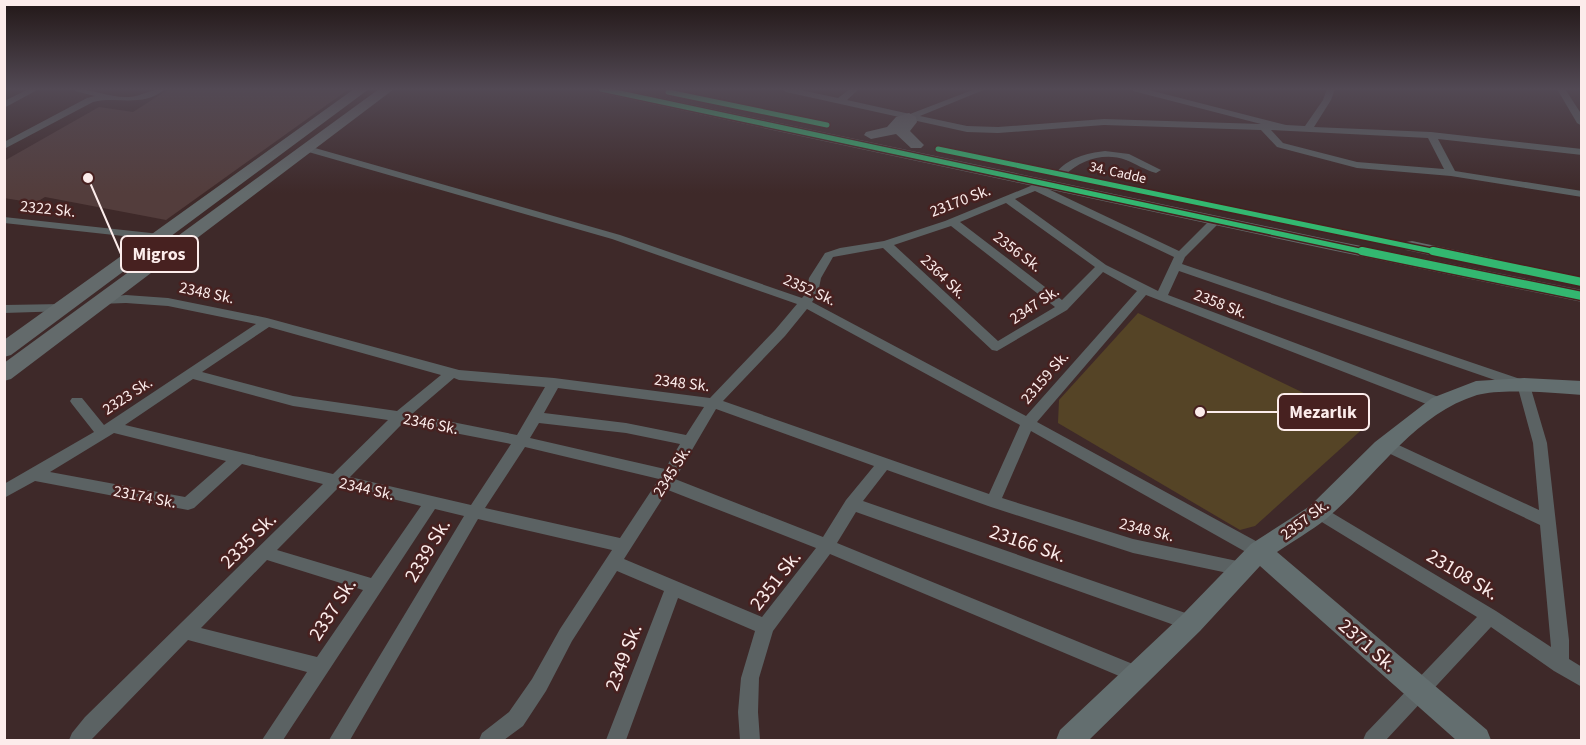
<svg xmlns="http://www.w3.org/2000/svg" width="1586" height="745" viewBox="0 0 1586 745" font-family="'Source Sans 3',sans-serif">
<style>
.green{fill:#554426}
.building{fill:#533d3c}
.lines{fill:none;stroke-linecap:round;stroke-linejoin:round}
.street{fill:#5b6263;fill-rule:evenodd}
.secondary{fill:#636e6f;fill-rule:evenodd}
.primary{fill:#636a6b;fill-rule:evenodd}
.cycleway-far1-casing{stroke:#472120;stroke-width:8}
.cycleway-casing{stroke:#472120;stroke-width:11}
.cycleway-far1{stroke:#33b770;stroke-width:5}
.cycleway{stroke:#33b770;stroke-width:8}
.labels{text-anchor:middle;stroke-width:5;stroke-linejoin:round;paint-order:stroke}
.far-street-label{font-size:14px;fill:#fceceb;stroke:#472120}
.street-label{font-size:16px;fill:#fceceb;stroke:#472120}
.near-street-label{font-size:20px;fill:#fceceb;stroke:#472120}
.leader{fill:none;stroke:#fceceb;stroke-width:2}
.callout-dot{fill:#fceceb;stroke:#472120;stroke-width:2}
.callout{fill:#472120;stroke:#fceceb;stroke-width:2}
.callout-label{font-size:18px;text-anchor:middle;font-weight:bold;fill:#fceceb}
</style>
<rect width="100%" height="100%" fill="#3e2929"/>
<!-- green -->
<path class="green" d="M1138 313 1368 424 1255 526 1240 530 1058 423 1059 400Z"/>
<!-- building -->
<path class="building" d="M169 89H349L166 220 45 197 35 203 4 198V161L99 107 133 112Z"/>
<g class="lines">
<!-- street -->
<path class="street" d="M29 89H39L4 108V101Z
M74 89C93 89 110 98 129 97 142 96 153 88 165 89 143 108 118 96 93 102L4 149V142L87 98 95 96 75 91Z
M782 89H796L838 98 850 89H859L847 100 910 114 975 89H986L920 116 967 126 998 127 1104 119 1261 124 1133 91 1132 89H1145L1286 125 1305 126 1323 100 1327 89H1335L1331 100 1314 127 1431 132 1582 149V155L1438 139 1455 171 1582 191V197L1451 176 1357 168 1277 147 1261 130 1104 125 998 133 967 132 786 92ZM1271 130 1428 138 1444 169 1357 162 1283 143Z
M1557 89H1565L1582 115V126L1577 123Z
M308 146 620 235 802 298 806 293 809 278 825 253 840 248 884 241 945 221 1045 180 1050 183 1044 187 1179 251 1212 218H1220V222L1185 257 1182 264 1529 382 1547 443 1569 640V659L1582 667V687L1554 671 1491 627 1386 740H1363L1366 733 1477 617 1312 516 1310 512 1312 508 1318 506 1324 508 1496 611 1551 647 1540 525 1382 450 1380 446 1382 442H1392L1539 510 1533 443 1518 388 1179 271 1168 295 1444 399 1446 403 1444 407H1434L1146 295 1037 422 1265 546 1267 551 1265 556 1259 558 1253 556 1031 431 1002 498 1133 539 1242 562 1248 564 1250 569 1248 574 1242 576 1133 553 991 507 887 470 863 501 1197 617 1200 623 1197 629 1191 631 856 512 837 543 1145 669 1147 675 1145 681 1138 684 1131 681 830 554 773 631 759 678 758 712 760 740H740L738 712 741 678 755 631 678 598 626 740H606L664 591 617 571 572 641 546 691 523 726 504 740H479L482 733 509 712 532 679 560 629 612 550 478 519 350 740H329L464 516 435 509 283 740H262L307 672 188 640 91 740H69L72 733 85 717 323 484 242 464 194 508 188 510 35 481 4 498V484L94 432 72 404 70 401 72 398H82L104 425 256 324 168 306 126 303 98 304 96 301 98 298 126 295 168 298 267 318 459 370 554 378 710 398 775 330 797 304 612 239 305 151 303 149ZM1035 191 1174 257 1158 291 1106 265 1015 199ZM1006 203 1095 267 1062 300 960 222ZM951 226 1055 307 998 341 894 245ZM883 248 992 350 997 351 1067 310 1103 272 1137 291 1026 416 812 302 818 293 821 278 833 257ZM807 309 1020 425 989 494 723 401 785 336ZM269 327 441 375 397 411 293 396 202 372ZM454 378 459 380 545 387 517 435 412 414ZM193 379 293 406 388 420 333 474 125 425ZM558 388 704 407 686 435 626 423 544 413ZM716 409 874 466 846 500 823 537 675 479ZM403 423 511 444 471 505 350 477ZM539 423 626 433 680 444 665 469 530 438ZM114 433 226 461 185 497 50 472ZM525 447 659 479 620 538 485 508ZM340 486 421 506 371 578 277 550ZM668 490 816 548 762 617 624 559ZM267 560 363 590 317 657 201 628Z
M1105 151 1129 154 1161 170 1156 173C1145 170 1136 164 1126 160 1104 152 1081 160 1065 175L1061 176 1056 173C1068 158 1086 153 1105 151Z
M4 217 160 234 166 237 160 240 4 223Z
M63 304 69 308 67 311 4 313V305Z"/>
<!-- secondary -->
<path class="secondary" d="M1524 378 1582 381V395C1554 393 1502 388 1477 395 1413 415 1375 478 1326 519 1311 531 1293 541 1277 552L1487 730 1491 740H1456L1260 566 1200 631 1089 740H1056L1060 730 1182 615 1251 544 1310 506 1375 442 1432 398 1476 381Z"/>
<!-- primary -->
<path class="primary" d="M354 89H369L11 355 4 357V340Z
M379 89H394L11 379 4 381V363Z
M594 89H619L1331 240 1582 290V302L1331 250 601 93Z
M909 113 916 117 917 122 910 131 924 145 921 148H911L896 134 871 139 864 135 866 132 887 127 896 117Z
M1412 241 1493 258 1496 262 1493 266 1487 267 1406 250 1403 246 1406 242Z"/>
<defs>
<path id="cycleway-far1" d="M601 89 1369 253
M668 92 827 125
M938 149 1441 253"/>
<path id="cycleway" d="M1362 251 1582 296
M1433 251 1582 282"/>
</defs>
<!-- cycleway-far1 casing -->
<use href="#cycleway-far1" class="cycleway-far1-casing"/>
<!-- cycleway casing -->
<use href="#cycleway" class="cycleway-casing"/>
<!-- cycleway-far1 -->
<use href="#cycleway-far1" class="cycleway-far1"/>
<!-- cycleway -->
<use href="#cycleway" class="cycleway"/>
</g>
<!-- sky -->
<linearGradient id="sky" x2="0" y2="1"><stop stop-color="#221717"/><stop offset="0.46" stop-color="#524954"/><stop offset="1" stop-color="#524954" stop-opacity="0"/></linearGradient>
<rect width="1586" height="193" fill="url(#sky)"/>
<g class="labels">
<!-- far-street labels -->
<g class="far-street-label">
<text transform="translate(1118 172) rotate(13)" y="5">34. Cadde</text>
</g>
<!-- street labels -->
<g class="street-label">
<text transform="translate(960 200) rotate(-21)" y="6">23170 Sk.</text>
<text transform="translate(48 208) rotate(6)" y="6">2322 Sk.</text>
<text transform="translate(1018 251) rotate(37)" y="6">2356 Sk.</text>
<text transform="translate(944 276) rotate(44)" y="6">2364 Sk.</text>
<text transform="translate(810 289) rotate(24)" y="6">2352 Sk.</text>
<text transform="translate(207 292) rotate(12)" y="6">2348 Sk.</text>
<text transform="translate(1221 303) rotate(21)" y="6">2358 Sk.</text>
<text transform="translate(1034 304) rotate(-34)" y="6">2347 Sk.</text>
<text transform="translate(1044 377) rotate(-49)" y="6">23159 Sk.</text>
<text transform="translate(682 382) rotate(7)" y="6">2348 Sk.</text>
<text transform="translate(127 395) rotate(-33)" y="6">2323 Sk.</text>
<text transform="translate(431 423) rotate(11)" y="6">2346 Sk.</text>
<text transform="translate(671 471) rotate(-58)" y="6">2345 Sk.</text>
<text transform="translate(367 488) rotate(13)" y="6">2344 Sk.</text>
<text transform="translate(145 496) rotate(11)" y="6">23174 Sk.</text>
<text transform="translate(1304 519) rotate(-37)" y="6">2357 Sk.</text>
<text transform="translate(1147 529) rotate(14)" y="6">2348 Sk.</text>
</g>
<!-- near-street labels -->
<g class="near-street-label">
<text transform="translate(248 540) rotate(-45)" y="7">2335 Sk.</text>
<text transform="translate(1028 543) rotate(19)" y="7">23166 Sk.</text>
<text transform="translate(427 550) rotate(-59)" y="7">2339 Sk.</text>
<text transform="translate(1463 574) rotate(31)" y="7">23108 Sk.</text>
<text transform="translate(775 580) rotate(-52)" y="7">2351 Sk.</text>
<text transform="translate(332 609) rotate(-57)" y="7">2337 Sk.</text>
<text transform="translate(1368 645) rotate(41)" y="7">2371 Sk.</text>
<text transform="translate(623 657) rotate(-69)" y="7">2349 Sk.</text>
</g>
</g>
<!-- callouts -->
<path class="leader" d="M88 178L121 254M1200 412L1278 412"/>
<g class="callout-dot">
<circle cx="88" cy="178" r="6"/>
<circle cx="1200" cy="412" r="6"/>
</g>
<g class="callout">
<rect x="121" y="236" width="77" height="36" rx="6"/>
<rect x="1278" y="394" width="91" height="36" rx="6"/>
</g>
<g class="callout-label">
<text x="159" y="260">Migros</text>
<text x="1323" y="418">Mezarlık</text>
</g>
<!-- border -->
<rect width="1586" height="745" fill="none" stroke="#fceceb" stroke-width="12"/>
</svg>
